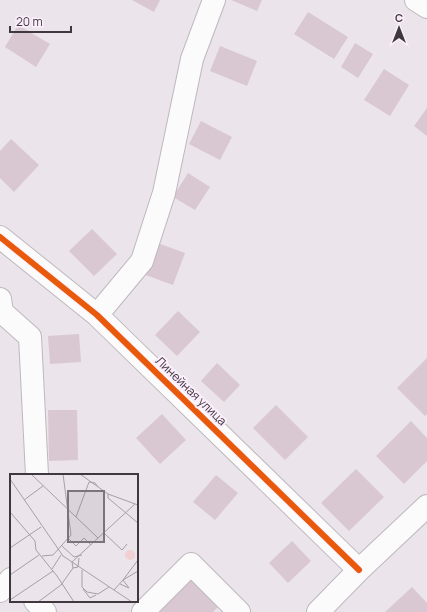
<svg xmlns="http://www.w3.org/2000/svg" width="427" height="612" viewBox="0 0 427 612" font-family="Manrope,sans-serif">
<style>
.building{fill:#d9c8d1}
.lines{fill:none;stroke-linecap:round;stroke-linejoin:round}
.minor-casing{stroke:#beb8be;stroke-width:24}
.minor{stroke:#fcfbfc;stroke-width:22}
.cycleway-casing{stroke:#fceefc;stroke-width:8}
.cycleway{stroke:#e8590c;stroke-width:6}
.labels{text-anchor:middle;stroke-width:4;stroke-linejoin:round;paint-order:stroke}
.street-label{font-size:12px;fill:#3f393f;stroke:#fceefc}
.inset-road{fill:none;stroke:#a6a0a6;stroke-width:1}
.view{fill:#7b757b;fill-opacity:0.15;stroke:#7b757b;stroke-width:2}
.inset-edge{fill:none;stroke:#3f393f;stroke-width:2}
</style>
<rect width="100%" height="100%" fill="#ebe4eb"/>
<!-- building -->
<path class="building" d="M132 0H160L154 12Z
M231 0H262L257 11Z
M308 12 348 37 334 59 294 34Z
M18 25 50 44 36 67 5 47Z
M355 43 373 54 358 78 341 67Z
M220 46 257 61 247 86 210 71Z
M384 69 409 85 390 116 364 100Z
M427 108V136L414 126Z
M201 121 232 137 220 160 189 144Z
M11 139 39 165 14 192 0 178V151Z
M188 173 210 187 195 210 173 197Z
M92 229 117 254 94 276 69 251Z
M155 242 185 253 173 285 143 274Z
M178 311 200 332 177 356 155 335Z
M79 334 81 362 50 364 48 336Z
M427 358V414L425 416 397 388Z
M217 363 240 385 224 402 201 381Z
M276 405 308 437 285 460 253 428Z
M48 410H77L78 460 49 461Z
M162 414 186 440 160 464 136 438Z
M411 421 427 438V461L404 484 376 456Z
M356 469 384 497 349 531 321 503Z
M216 475 238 493 215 520 193 502Z
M292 541 311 561 288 583 269 563Z
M190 575 221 604 213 612H155Z
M412 587 427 603V612H385Z"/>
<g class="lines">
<defs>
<path id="minor" d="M416 0 427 7
M0 237 97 315 359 570
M0 299 2 312 30 337 37 475
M97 315 142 261 164 193 192 59 214 0
M0 591 11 579
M35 601 45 612
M143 612 191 564 239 612
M318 612 359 570 427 506"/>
</defs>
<!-- minor casing -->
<use href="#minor" class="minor-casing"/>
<!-- minor -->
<use href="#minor" class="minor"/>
<defs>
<path id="cycleway" d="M0 237 97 315 359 570"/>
</defs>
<!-- cycleway casing -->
<use href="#cycleway" class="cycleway-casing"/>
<!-- cycleway -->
<use href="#cycleway" class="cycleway"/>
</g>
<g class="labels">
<!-- street labels -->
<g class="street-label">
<text transform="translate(191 391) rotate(44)" y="4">Линейная улица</text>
</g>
</g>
<!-- overview -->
<g transform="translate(10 474)">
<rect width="128" height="128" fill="#ebe4eb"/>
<path d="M115 81a5 5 0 1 1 10 0a5 5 0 1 1-10 0Z" fill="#f0d0d3"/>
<path class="inset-road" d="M21 0 88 64M70 0 98 20 128 31M0 5 53 82 122 128M98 20V24L128 49M14 26 33 12M0 38 25 67 26 76 47 102 64 128M66 43 79 8 85 9 88 13M94 59 112 76 117 70M59 65 66 72 74 64 81 71M52 72 64 83 72 81M0 74 31 53M32 82 43 81 61 61 53 0M63 94 62 88 125 30M42 95 51 81M72 96V113L77 118 88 120 99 113M0 101 29 81M110 110 119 114 113 106 128 86M73 115 80 124 86 121M104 116 113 106 128 97M0 126 43 97M28 128 51 111 63 94 68 93 69 84"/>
<path class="view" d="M58 17H94V68H58Z"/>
<rect width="128" height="128" class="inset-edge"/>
</g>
<!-- north arrow -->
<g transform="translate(399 28)" stroke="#fceefc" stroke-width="3" paint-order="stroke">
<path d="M0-3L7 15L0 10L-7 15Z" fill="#3f393f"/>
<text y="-6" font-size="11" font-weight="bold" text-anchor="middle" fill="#3f393f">С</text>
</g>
<!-- scale -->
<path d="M10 26v6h61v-6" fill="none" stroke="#3f393f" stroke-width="2"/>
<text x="16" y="26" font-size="12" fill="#3f393f" stroke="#fceefc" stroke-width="3" paint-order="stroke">20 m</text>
</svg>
